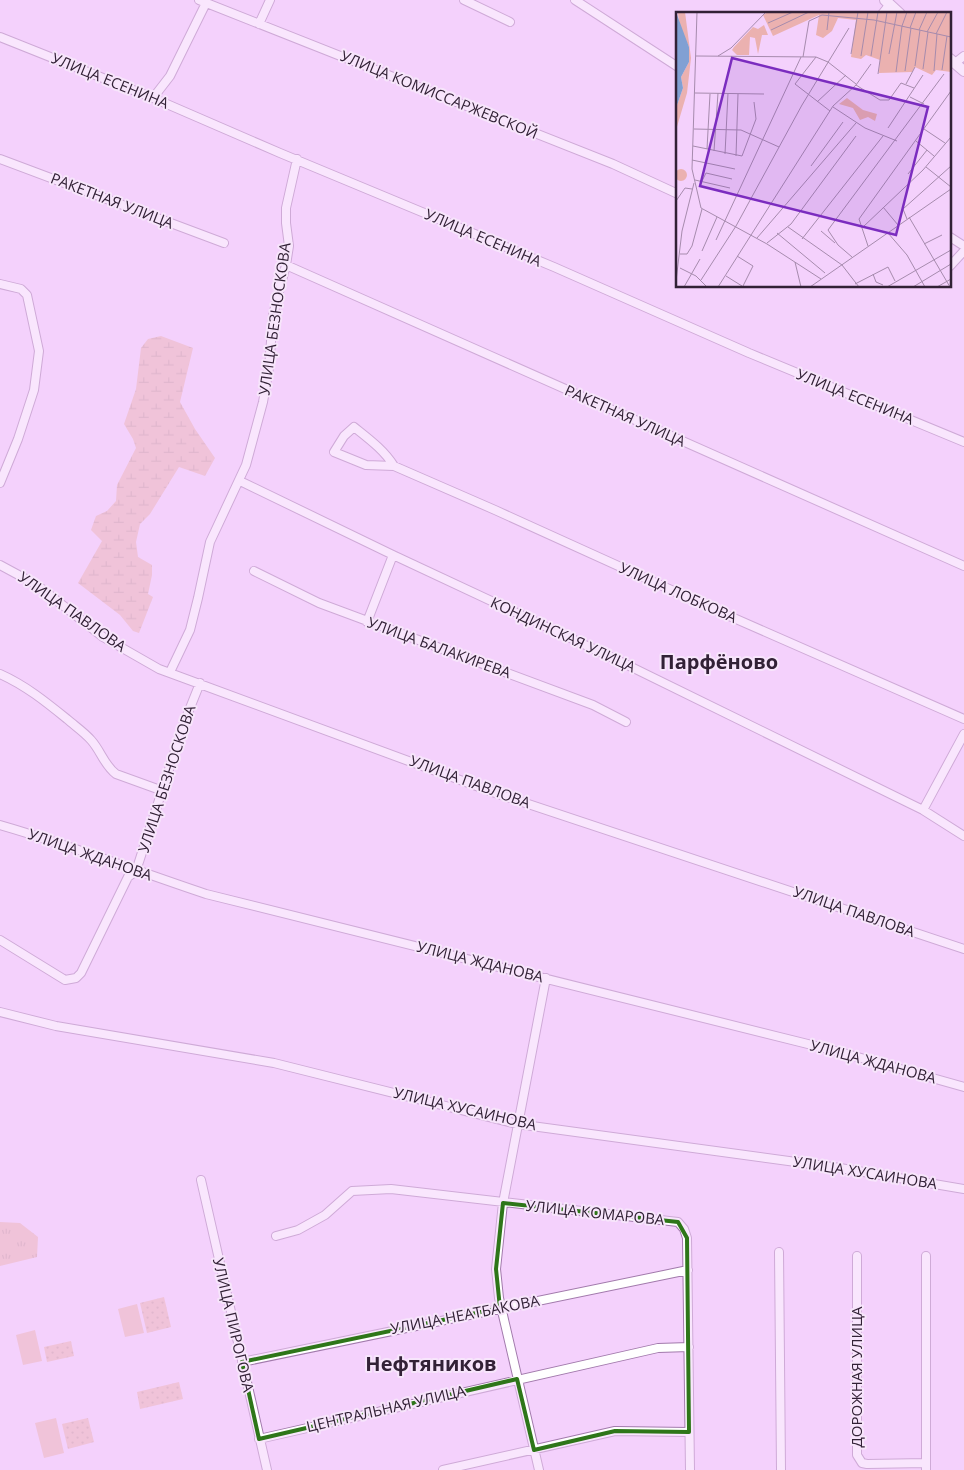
<svg xmlns="http://www.w3.org/2000/svg" width="964" height="1470" viewBox="0 0 964 1470" font-family="'Open Sans',sans-serif">
<style>
.grass{fill:url(#grass-tufts)}
.wetland{fill:url(#wetland-marsh)}
.park{fill:url(#park-dots)}
.pitch{fill:#ebb1b0}
.lines{fill:none;stroke-linecap:round;stroke-linejoin:round}
.minor-casing{stroke:#a27aac;stroke-width:10}
.major-casing{stroke:#a27aac;stroke-width:12}
.minor{stroke:#fff;stroke-width:8}
.major{stroke:#fff;stroke-width:10}
.marked{fill:none;stroke:#2e7619;stroke-width:4;stroke-linejoin:round}
.labels{text-anchor:middle;stroke-width:4;stroke-linejoin:round;paint-order:stroke}
.street-label{font-size:15px;fill:#322136;stroke:#f7e5fb}
.district-label{font-size:20px;font-weight:bold;fill:#322136;stroke:#f7e5fb}
.inset-road{fill:none;stroke:#a68bad;stroke-width:1}
.view{fill:#7b2cbf;fill-opacity:0.15;stroke:#7b2cbf;stroke-width:2.5}
.inset-edge{fill:none;stroke:#322136;stroke-width:2.5}
</style>
<defs>
<pattern id="grass-tufts" width="24" height="20" patternUnits="userSpaceOnUse" patternTransform="scale(1.25)"><rect width="24" height="20" fill="#ebb1b0"/><path d="M3 7l-1-3M5 7V3M7 7l1-3M15 17l-1-3M17 17v-4M19 17l1-3" fill="none" stroke="#ca9898"/></pattern>
<pattern id="wetland-marsh" width="20" height="14" patternUnits="userSpaceOnUse" patternTransform="scale(1.25)"><rect width="20" height="14" fill="#ebb1b0"/><path d="M1 5h8M5 5V1M11 12h8M15 12V8" fill="none" stroke="#ca9898"/></pattern>
<pattern id="park-dots" width="8" height="8" patternUnits="userSpaceOnUse" patternTransform="scale(1.25)"><rect width="8" height="8" fill="#ebb1b0"/><path d="M2 2h.1M6 6h.1" fill="none" stroke="#ca9898" stroke-width="1.8" stroke-linecap="round"/></pattern>
</defs>
<rect width="100%" height="100%" fill="#f4d1fc"/>
<!-- grass -->
<path class="grass" d="M0 1222 20 1223 38 1237 37 1257 0 1266Z"/>
<!-- wetland -->
<path class="wetland" d="M161 336 193 348 180 402 195 429 215 458 205 476 179 467 150 514 140 524 136 542 138 557 152 565V575L148 594 153 597 139 633 133 631 120 615 78 583 102 541 91 530 96 516 107 511 116 501 117 485 136 448 133 439 124 424 136 389 141 348 148 339Z"/>
<!-- park -->
<path class="park" d="M164 1297 171 1327 147 1333 140 1303Z
M71 1341 74 1356 47 1362 44 1347Z
M179 1382 183 1399 140 1409 137 1392Z
M88 1418 94 1442 68 1449 62 1424Z"/>
<!-- pitch -->
<path class="pitch" d="M137 1304 144 1333 125 1337 118 1309Z
M35 1330 42 1361 23 1365 16 1335Z
M56 1418 64 1453 44 1458 35 1423Z"/>
<g class="lines">
<defs>
<path id="minor" d="M199 0 613 164 678 194
M464 0 510 22
M575 0 678 67
M882 14 890 4
M259 24 270 0
M0 37 153 98 280 153 554 267 749 353 964 442
M955 63 964 56
M153 98 170 76 206 3
M0 159 224 243
M950 237 964 246
M286 265 964 566
M950 266 964 251
M0 284 21 289 27 295 39 351 34 390 18 439 0 483
M394 466C384 450 369 439 354 427L344 436 334 452 366 465 394 466 495 510 711 608 964 719
M240 481 393 555 613 658 923 810 964 836
M0 565 37 585 103 637 159 669 498 794 964 949
M254 571 319 603 593 705 626 722
M367 622 393 555
M170 672 190 630 198 598 210 542 246 465 263 402 269 368 273 315 286 265 289 246 286 223V208L297 159
M0 674C25 685 46 702 67 719 75 726 84 732 91 740 101 751 104 765 116 774L163 791
M923 810 964 734
M0 825C70 845 137 871 206 894L840 1052 964 1087
M0 940 65 980 76 978 81 973 128 877 136 871 184 723 200 683
M0 1012 56 1026 274 1063 517 1124 840 1168 964 1189
M201 1180 267 1470
M276 1236 298 1230 325 1215 352 1191 391 1189 678 1222 684 1229 687 1238 690 1470
M779 1252 781 1470
M857 1256V1455L862 1463 867 1464 926 1463
M926 1256V1470
M242 1362 688 1270
M259 1439 658 1348 689 1347
M443 1470 615 1431 689 1432
M539 1470 499 1298 496 1269 503 1203 546 978"/>
<path id="major" d="M885 0 900 14
M950 59 964 71"/>
</defs>
<!-- minor casing -->
<use href="#minor" class="minor-casing"/>
<!-- major casing -->
<use href="#major" class="major-casing"/>
<!-- minor -->
<use href="#minor" class="minor"/>
<!-- major -->
<use href="#major" class="major"/>
</g>
<!-- marked area -->
<path d="M0 0H964V1470H0ZM503 1203 678 1222 687 1238 689 1432 615 1431 534 1450 517 1379 259 1439 242 1362 500 1308 496 1269Z" fill="#f4d1fc" fill-opacity=".55" fill-rule="evenodd"/>
<path class="marked" d="M503 1203 678 1222 687 1238 689 1432 615 1431 534 1450 517 1379 259 1439 242 1362 500 1308 496 1269Z"/>
<g class="labels">
<!-- street labels -->
<g class="street-label">
<text transform="translate(110 81) rotate(22)" y="5">УЛИЦА ЕСЕНИНА</text>
<text transform="translate(439 95) rotate(22)" y="5">УЛИЦА КОМИССАРЖЕВСКОЙ</text>
<text transform="translate(112 201) rotate(21)" y="5">РАКЕТНАЯ УЛИЦА</text>
<text transform="translate(483 238) rotate(23)" y="5">УЛИЦА ЕСЕНИНА</text>
<text transform="translate(275 319) rotate(-82)" y="5">УЛИЦА БЕЗНОСКОВА</text>
<text transform="translate(855 397) rotate(22)" y="5">УЛИЦА ЕСЕНИНА</text>
<text transform="translate(625 416) rotate(24)" y="5">РАКЕТНАЯ УЛИЦА</text>
<text transform="translate(678 593) rotate(24)" y="5">УЛИЦА ЛОБКОВА</text>
<text transform="translate(72 612) rotate(35)" y="5">УЛИЦА ПАВЛОВА</text>
<text transform="translate(563 635) rotate(25)" y="5">КОНДИНСКАЯ УЛИЦА</text>
<text transform="translate(439 648) rotate(20)" y="5">УЛИЦА БАЛАКИРЕВА</text>
<text transform="translate(167 779) rotate(-72)" y="5">УЛИЦА БЕЗНОСКОВА</text>
<text transform="translate(470 782) rotate(20)" y="5">УЛИЦА ПАВЛОВА</text>
<text transform="translate(90 855) rotate(19)" y="5">УЛИЦА ЖДАНОВА</text>
<text transform="translate(854 912) rotate(19)" y="5">УЛИЦА ПАВЛОВА</text>
<text transform="translate(480 962) rotate(14)" y="5">УЛИЦА ЖДАНОВА</text>
<text transform="translate(873 1062) rotate(15)" y="5">УЛИЦА ЖДАНОВА</text>
<text transform="translate(465 1109) rotate(13)" y="5">УЛИЦА ХУСАИНОВА</text>
<text transform="translate(865 1173) rotate(9)" y="5">УЛИЦА ХУСАИНОВА</text>
<text transform="translate(595 1213) rotate(6)" y="5">УЛИЦА КОМАРОВА</text>
<text transform="translate(465 1315) rotate(-11)" y="5">УЛИЦА НЕАТБАКОВА</text>
<text transform="translate(233 1325) rotate(77)" y="5">УЛИЦА ПИРОГОВА</text>
<text transform="translate(857 1377) rotate(-90)" y="5">ДОРОЖНАЯ УЛИЦА</text>
<text transform="translate(386 1409) rotate(-13)" y="5">ЦЕНТРАЛЬНАЯ УЛИЦА</text>
</g>
<!-- district labels -->
<g class="district-label">
<text x="719" y="669">Парфёново</text>
<text x="431" y="1371">Нефтяников</text>
</g>
</g>
<!-- overview -->
<g transform="translate(676 12)">
<rect width="275" height="275" fill="#f4d1fc"/>
<path d="M88 13 92 23H86L82 42 79 26 74 25 73 43H61L56 38 58 35 77 15 82 17ZM-1 163a6 6 0 1 1 12 0a6 6 0 1 1-12 0Z" fill="#ebb1b0"/>
<path d="M2 0H9L15 46 11 81 0 118V96L7 76 5 65 13 50V35L3 14ZM171 86 187 98 201 102 199 109 192 105 184 108 177 96 163 92Z" fill="#ebb1b0"/>
<path d="M92 0H275V60L260 58 256 63 239 55 236 60 203 61 204 48 190 43 185 47 175 45 180 8 162 6 156 19 147 26 140 23 143 3 97 24 87 3Z" fill="#ebb1b0"/>
<path d="M0 0 13 35V50L5 65 7 76 0 96Z" fill="#81a0d3"/>
<path class="inset-road" d="M21 0 16 157 25 196 91 232 145 267M92 11 117 0M234 16 240 0M95 18 133 0M151 18 153 0M243 18 251 0M251 20 262 0M260 22 271 0M175 42 182 0M213 42 221 0M20 44 140 45 152 50 180 72M42 44 55 36 90 0M185 44 192 0M195 44 202 0M127 45 133 9 146 3 198 8 275 25M140 45 119 72 154 99M239 54 244 18M247 57 252 20M266 58 271 24M229 59 235 16M258 59 261 22M220 60 226 14 231 0M202 62 211 0M230 72 239 55M180 73 204 88H213L225 71 238 76M19 81 88 82M234 85 248 92M141 90 170 63M157 95 189 116 221 129M212 116 247 63M18 117 65 118 103 135M248 117 269 131M240 129 258 144M17 134 66 144 80 107 78 90M31 137 34 82M38 139 42 81M49 142 52 81M60 144 62 82M16 148 59 157M135 154 167 110M250 155 275 175M232 162 251 138M19 168 54 176M26 169 30 161 56 167M0 189 9 176 16 177M207 195 222 213M233 205 274 275M231 207 227 197 275 154M112 215 166 253 183 275M187 215 247 158 275 125M145 219 159 231M101 221 149 261M212 221 231 243 249 275M81 226 180 111M126 227 207 124M40 228 125 45M91 231 115 212 180 124M248 232 266 223M192 234 183 207 275 79M26 239 41 205M4 242H11L16 234 26 197M61 244 77 254 67 274M176 245 162 233 152 218 268 62M119 250 125 275M4 256 20 264 31 275M197 262 200 270 207 273M50 264 66 274M25 268 60 214 126 93 173 16M0 269 6 219 18 171M179 272 212 255 219 269M8 275 24 247M42 275 157 94 180 73 195 52M134 275 275 177M211 275 275 238M237 275 275 252M261 275 275 267"/>
<path class="view" d="M56 46 252 95 220 223 24 174Z"/>
<rect width="275" height="275" class="inset-edge"/>
</g>
</svg>
